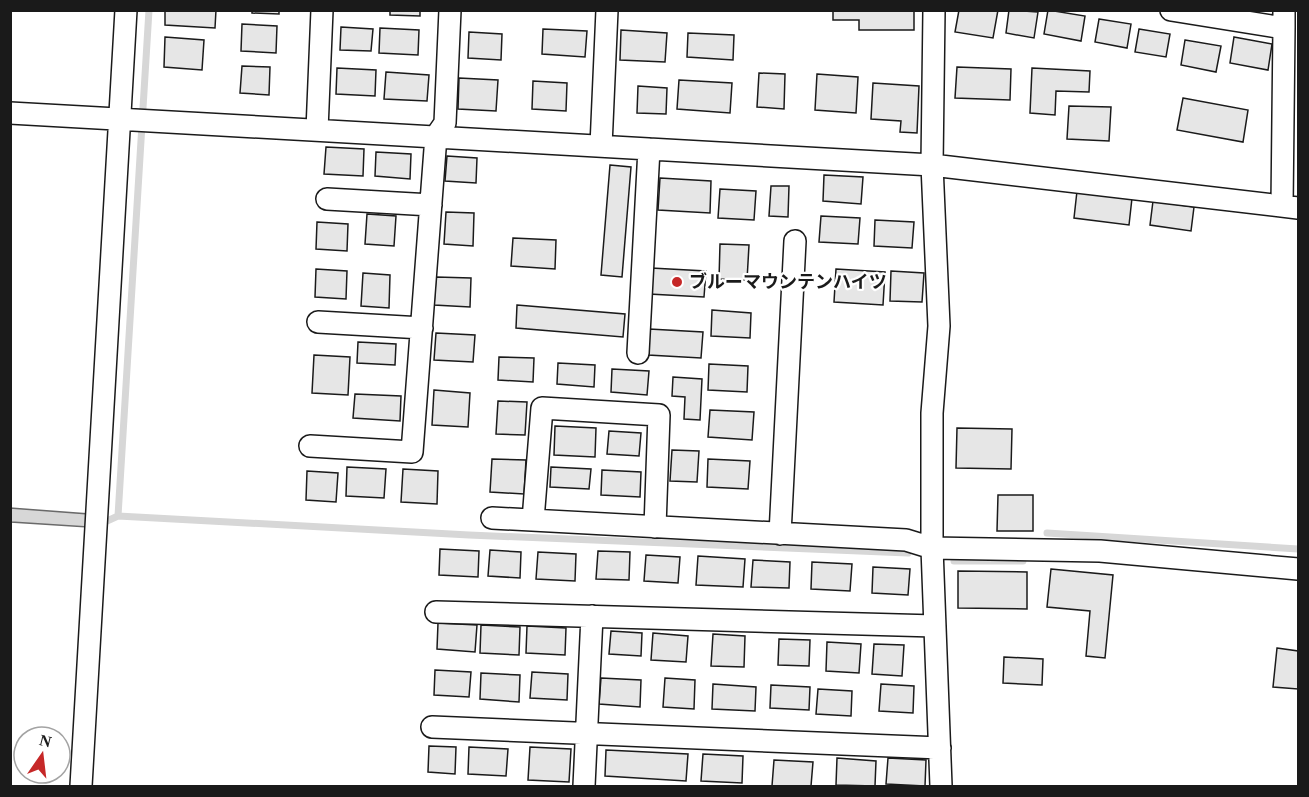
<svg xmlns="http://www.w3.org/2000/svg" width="1309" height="797" viewBox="0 0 1309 797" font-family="'Times New Roman','Noto Sans JP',serif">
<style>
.water{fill:#d7d7d7;stroke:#6a6a6a;stroke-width:1.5}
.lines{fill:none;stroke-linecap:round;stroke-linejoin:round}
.stream{stroke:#d7d7d7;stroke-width:7}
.building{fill:#e6e6e6;stroke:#1a1a1a;stroke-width:1.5}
.street-casing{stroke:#1a1a1a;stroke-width:24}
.street{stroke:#fff;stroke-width:21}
.poi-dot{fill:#c62828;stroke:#fff;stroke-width:2}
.labels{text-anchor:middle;stroke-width:4.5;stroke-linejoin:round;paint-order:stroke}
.poi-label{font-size:18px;font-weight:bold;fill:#1a1a1a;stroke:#fff;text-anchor:start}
</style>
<rect width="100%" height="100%" fill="#fff"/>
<!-- water -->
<path class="water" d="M10 508 89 514 88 527 11 522Z"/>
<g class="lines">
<!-- stream -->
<path class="stream" d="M118 516 469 535 908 553
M100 521H107L118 516 149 10
M1047 533 1298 549
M954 561H1023"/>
</g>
<!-- building -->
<path class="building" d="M165 10H216L215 28 165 25Z
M252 10H279V14L252 13Z
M390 10H420V16L390 15Z
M833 10H914V30H859V20H833Z
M959 10H998L993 38 955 32Z
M1009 10 1038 12 1034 38 1006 33Z
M1048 10 1085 16 1081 41 1044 34Z
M1099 19 1131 24 1127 48 1095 42Z
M242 24 277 26 276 53 241 51Z
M341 27 373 29 371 51 340 50Z
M380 28 419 30 418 55 379 53Z
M543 29 587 31 585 57 542 54Z
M1139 29 1170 34 1166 57 1135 52Z
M621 30 667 33 665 62 620 60Z
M469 32 502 34 501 60 468 58Z
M688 33 734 35 733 60 687 57Z
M165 37 204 40 202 70 164 67Z
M1234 37 1272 44 1268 70 1230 63Z
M1185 40 1221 46 1216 72 1181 65Z
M242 66 270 67 269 95 240 93Z
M957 67 1011 69 1010 100 955 98Z
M337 68 376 70 375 96 336 94Z
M1032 68 1090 71 1089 92 1056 91 1055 115 1030 113Z
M386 72 429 75 427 101 384 99Z
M759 73 785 74 784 109 757 107Z
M817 74 858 77 856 113 815 110Z
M459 78 498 80 496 111 458 109Z
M679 80 732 83 730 113 677 109Z
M533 81 567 83 566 111 532 109Z
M873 83 919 86 917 133 900 132 901 121 871 119Z
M638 86 667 88 666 114 637 113Z
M1183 98 1248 110 1243 142 1177 130Z
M1069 106 1111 107 1109 141 1067 139Z
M326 147 364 149 363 176 324 174Z
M376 152 411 154 410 179 375 176Z
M447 156 477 158 476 183 445 181Z
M610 165 631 167 622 277 601 275Z
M824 175 863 177 861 204 823 201Z
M660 178 711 181 710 213 658 210Z
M771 186H789L788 217 769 216Z
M720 189 756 191 754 220 718 218Z
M1077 191 1132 198 1129 225 1074 218Z
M1153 201 1194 207 1191 231 1150 225Z
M446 212 474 213 473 246 444 244Z
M367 214 396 216 394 246 365 244Z
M821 216 860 218 858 244 819 242Z
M875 220 914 222 912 248 874 246Z
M317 222 348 224 347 251 316 249Z
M513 238 556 240 555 269 511 266Z
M720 244 749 245 747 280 719 279Z
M651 268 706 271 704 297 649 294Z
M316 269 347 271 346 299 315 297Z
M836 269 885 272 883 305 834 302Z
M891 271 924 273 922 302 890 301Z
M363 273 390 275 389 308 361 306Z
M436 277 471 278 470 307 434 305Z
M517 305 625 314 623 337 516 328Z
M712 310 751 313 750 338 711 336Z
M649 329 703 332 701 358 648 355Z
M436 333 475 335 473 362 434 360Z
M358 342 396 344 395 365 357 363Z
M314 355 350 357 348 395 312 393Z
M499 357 534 358 533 382 498 380Z
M558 363 595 365 594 387 557 384Z
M709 364 748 366 747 392 708 390Z
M612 369 649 371 647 395 611 392Z
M673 377 702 379 700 420 684 419 685 397 672 396Z
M434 390 470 393 468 427 432 425Z
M355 394 401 396 400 421 353 418Z
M498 401 527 402 525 435 496 434Z
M710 410 754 412 752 440 708 437Z
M555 426 596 428 595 457 554 455Z
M957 428 1012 429 1011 469 956 468Z
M609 431 641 433 639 456 607 454Z
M672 450 699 451 697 482 670 481Z
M492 459 526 460 524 494 490 492Z
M708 459 750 461 748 489 707 487Z
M347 467 386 469 384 498 346 496Z
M551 467 591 469 589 489 550 487Z
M403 469 438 471 437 504 401 502Z
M602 470 641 472 640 497 601 495Z
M307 471 338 473 336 502 306 500Z
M998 495H1033V531H997Z
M440 549 479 551 478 577 439 575Z
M490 550 521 552 520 578 488 576Z
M598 551 630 552 629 580 596 579Z
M538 552 576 554 575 581 536 579Z
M646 555 680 557 678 583 644 581Z
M698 556 745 559 743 587 696 585Z
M753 560 790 562 789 588 751 587Z
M812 562 852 564 850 591 811 589Z
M873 567 910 569 908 595 872 593Z
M1051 569 1113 575 1105 658 1086 656 1090 611 1047 607Z
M958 571 1027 572V609L958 608Z
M438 623 477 625 475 652 437 649Z
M481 625 520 627 519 655 480 653Z
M527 626 566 628 565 655 526 653Z
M611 631 642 633 641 656 609 654Z
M653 633 688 636 686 662 651 660Z
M713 634 745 636 744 667 711 666Z
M779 639 810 640 809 666 778 665Z
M827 642 861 644 859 673 826 671Z
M874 644 904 645 902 676 872 674Z
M1277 648 1298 651V689L1273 687Z
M1004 657 1043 659 1042 685 1003 683Z
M435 670 471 672 469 697 434 695Z
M532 672 568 674 567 700 530 698Z
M481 673 520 675 519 702 480 699Z
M601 678 641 680 640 707 599 704Z
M665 678 695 680 694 709 663 707Z
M713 684 756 687 755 711 712 709Z
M881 684 914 686 913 713 879 711Z
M771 685 810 687 809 710 770 708Z
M818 689 852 691 851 716 816 714Z
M429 746 456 747 455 774 428 772Z
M469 747 508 749 506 776 468 774Z
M530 747 571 749 569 782 528 780Z
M606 750 688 754 686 781 605 776Z
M703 754 743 756 742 783 701 781Z
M837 758 876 761 875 786 836 785Z
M888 758 926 760 925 786 886 784Z
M774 760 813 762 811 786H772Z"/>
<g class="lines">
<defs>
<path id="street" d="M934 10 932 165 939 326 932 413V548L941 786
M1171 10 1284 28V10
M10 113 932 165 1298 208
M317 130 322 10
M601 146 607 10
M327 199 431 205
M1282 206 1284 28
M318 322 422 328
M638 353 649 149
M310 446 412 452 436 136 445 123 450 10
M492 518 906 540 932 548 1100 551 1298 569
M533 520 542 408 659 415 655 527
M780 534 795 241
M436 612 935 626
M432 727 940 748
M81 786 126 10
M584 786 592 616"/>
</defs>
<!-- street casing -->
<use href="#street" class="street-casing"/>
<!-- street -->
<use href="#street" class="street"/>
</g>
<!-- markers -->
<circle class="poi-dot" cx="677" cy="282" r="6"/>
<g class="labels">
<!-- poi labels -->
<g class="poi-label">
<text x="689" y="288">ブルーマウンテンハイツ</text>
</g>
</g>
<!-- border -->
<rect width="1309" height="797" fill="none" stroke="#1a1a1a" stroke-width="24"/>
<!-- north arrow -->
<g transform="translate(42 755) rotate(14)"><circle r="28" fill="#ffffff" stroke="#a3a3a3" stroke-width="1.5"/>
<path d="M0-4.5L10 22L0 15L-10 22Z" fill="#c62828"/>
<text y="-9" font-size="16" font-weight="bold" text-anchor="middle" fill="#1a1a1a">N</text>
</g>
</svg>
